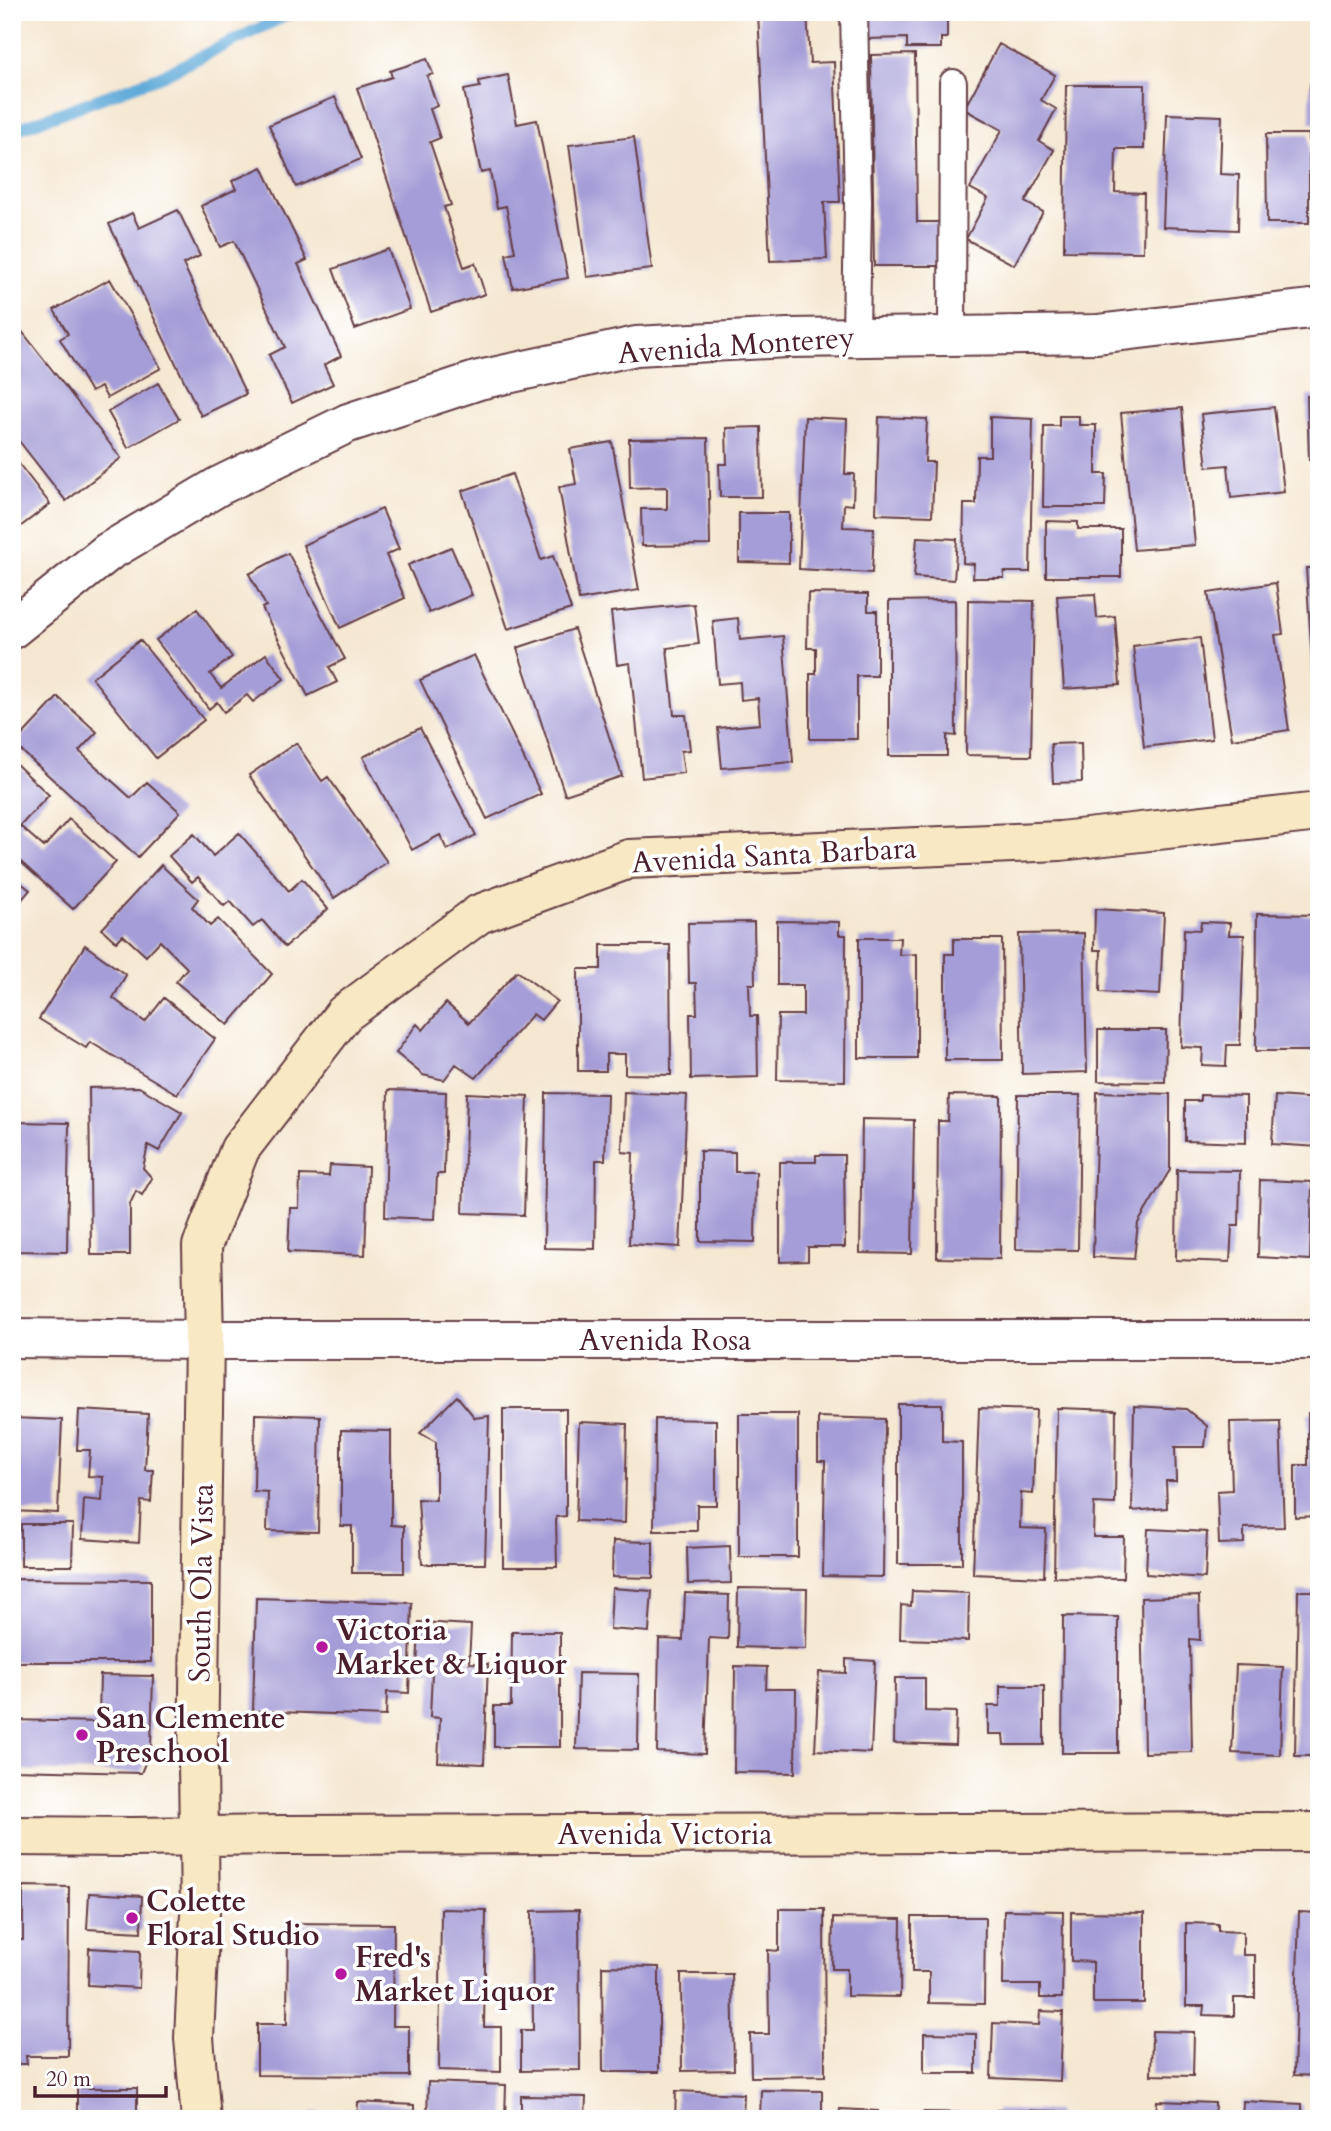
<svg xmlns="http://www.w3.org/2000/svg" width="1331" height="2131" viewBox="0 0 1331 2131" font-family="Cardo,serif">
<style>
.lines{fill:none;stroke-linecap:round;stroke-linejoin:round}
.stream{stroke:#61aad9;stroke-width:12}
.building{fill:#a59dd7}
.lane-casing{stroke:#643d44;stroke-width:30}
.street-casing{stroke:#643d44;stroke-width:42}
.secondary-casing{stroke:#643d44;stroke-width:42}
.lane{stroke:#fff;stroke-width:26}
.street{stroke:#fff;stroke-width:38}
.secondary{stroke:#f8e8c3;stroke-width:38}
.poi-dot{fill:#b5179e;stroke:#fff;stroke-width:2.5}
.labels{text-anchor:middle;stroke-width:7;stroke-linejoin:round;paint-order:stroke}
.street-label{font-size:30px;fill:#4a1f2b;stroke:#fff}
.poi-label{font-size:30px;font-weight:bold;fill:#4a1f2b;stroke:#fff;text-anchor:start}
</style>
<rect width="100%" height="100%" fill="#fff"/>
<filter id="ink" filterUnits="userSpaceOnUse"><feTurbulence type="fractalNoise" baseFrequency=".0143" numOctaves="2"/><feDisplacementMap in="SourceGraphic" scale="14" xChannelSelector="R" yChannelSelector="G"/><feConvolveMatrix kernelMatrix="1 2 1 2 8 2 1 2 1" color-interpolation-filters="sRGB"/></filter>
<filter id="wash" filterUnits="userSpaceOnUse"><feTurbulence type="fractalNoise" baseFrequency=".00686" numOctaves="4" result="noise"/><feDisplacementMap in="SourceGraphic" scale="28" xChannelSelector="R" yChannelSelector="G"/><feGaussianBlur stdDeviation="1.57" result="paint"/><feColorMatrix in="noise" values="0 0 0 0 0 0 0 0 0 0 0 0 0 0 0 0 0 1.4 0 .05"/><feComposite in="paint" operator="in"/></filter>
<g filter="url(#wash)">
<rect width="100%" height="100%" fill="#f5e7d0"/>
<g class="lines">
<!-- stream -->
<path class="stream" d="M12 131 161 76 293 12"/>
</g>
<g id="blocks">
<!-- building -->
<path class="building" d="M758 12H807L810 63 834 62 840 202H824L827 259 770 261Z
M865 12H947V38H941V48H907V38L865 39Z
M999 44 1055 75 1041 100 1056 109 1039 141 1054 150 1025 202 1043 212 1014 265 966 239 988 198 970 188 1002 130 964 109Z
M915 54 917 222H940L941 266H874L871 55Z
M427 59 433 74 427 76 437 106 430 109 440 138 430 142 451 205 444 207 464 267 475 263 485 294 431 312 357 88 392 77 390 71Z
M508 75 517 124 537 120 568 278 513 288 506 254 515 252 506 206 497 208 490 171 481 173 464 90 480 87 479 81Z
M1310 84H1319V123H1310Z
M1066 85H1145L1144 149H1116L1115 192 1144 193 1143 252 1064 251Z
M335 97 361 159 296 187 269 125Z
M1167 114 1222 116 1220 174 1239 175 1238 230 1163 227Z
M1266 134H1309V223H1267Z
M634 137 652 269 587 277 569 145Z
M262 167 307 260 298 264 341 356 324 365 333 384 292 403 269 355 285 347 234 241 220 247 201 206 236 189 232 181Z
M178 210 200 256 183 264 246 394 201 416 109 224 132 213 139 228Z
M388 249 410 309 355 329 333 269Z
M110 279 161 368 107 398 101 387 91 392 60 339 68 334 54 310Z
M21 330 121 458 66 501 12 432V337Z
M158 383 179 419 128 448 108 412Z
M1307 396H1319V460H1309Z
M1274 407 1284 492 1231 498 1228 465 1207 467 1201 414Z
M1182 408 1195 545 1134 550 1121 413Z
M1059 416H1079V425H1096V474H1106L1105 507H1043L1044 426H1059Z
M805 417 847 419 845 474H854L853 505 844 504 843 527 874 528 872 573 799 569Z
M879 417 927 419 925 462H934L932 516 876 514Z
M990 417 1033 419 1030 572H1004V578H973L974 564 963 563 964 504H976L977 456H990Z
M761 427 762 497H720L719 464H727L726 428Z
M708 438 710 545 642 546 641 509H667V487L630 488 629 439Z
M612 442 639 590 579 600 559 487 576 484 570 449Z
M12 455 50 504 12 533Z
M512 474 541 560 553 556 571 609 508 629 462 491Z
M382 509 399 549 386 555 405 598 340 628 303 545Z
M739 513H789V563L739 562Z
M1046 521 1078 522V529H1121V577H1046Z
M917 537 957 539 954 580 914 577Z
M451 547 472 595 429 613 408 565Z
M288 553 345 659 329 667 337 682 308 696 262 608 266 606 249 574Z
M1306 568H1319V722H1316Z
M1276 583 1283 634 1275 635 1289 730 1232 739 1208 593Z
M808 593 868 594V611H877V676H857V739H810V674H816V648H807Z
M1095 594 1097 618 1115 616 1120 685 1064 689 1057 596Z
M955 600 956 736 947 735V756H889V601Z
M968 600 1034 601 1031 756 966 755Z
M694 604 699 644 667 648 674 715H686L690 750 681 751 684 773 642 778 630 663 617 665 611 612Z
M197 609 232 657 210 674 221 688 266 654 284 679 253 702 247 695 224 712 217 702 209 709 156 640Z
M738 618 740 640 783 636 793 762 722 768 718 728 760 724 758 698 741 700 740 682 718 684 713 621Z
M574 629 622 776 565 795 517 648Z
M1200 638 1212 739 1144 747 1133 646Z
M140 640 204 720 156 758 92 678Z
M474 655 541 794 487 819 420 680Z
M58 697 97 732 79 751 131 798 147 782 180 812 138 857 14 744Z
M420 728 476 835 447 850 440 835 412 850 363 757Z
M296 743 322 781 328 777 387 862 334 898 249 775Z
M1081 743 1082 782 1053 783 1051 744Z
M16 764 49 795 20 826 44 847 69 819 116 862 73 909 12 854V768Z
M239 833 289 891 302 879 328 909 285 947 262 920 253 927 230 901 224 906 198 877 192 882 169 856 194 834 213 856Z
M161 865 198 899 192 907 210 926 218 919 272 974 228 1025 176 982 187 968 160 941 146 956 123 935 116 942 102 929Z
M12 876 30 890 12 911Z
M1095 909 1164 913 1160 995 1100 992 1101 950H1094Z
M1257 914 1319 915 1318 1051H1256Z
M777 921 839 922V935H846L845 1081 777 1080 778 1015H803V985H777Z
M754 922 755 984H749L750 1016H757L758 1077 691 1079 690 1014H697L696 983H689L688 923Z
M1201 922 1230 923 1229 935H1244L1240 1045H1227L1226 1066 1202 1065 1203 1048 1181 1047 1184 929 1200 930Z
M1084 933 1087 1072 1022 1074 1019 934Z
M859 938H900L899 955 917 954V1058H859Z
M954 939H1002L1003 1060H945V954H954Z
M85 945 126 975 113 998 145 1022 164 998 215 1039 177 1094 90 1042 86 1048 39 1019Z
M601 945H670L671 1075 625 1074V1054H606V1071H578V969H601Z
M517 971 557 1001 541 1020 533 1014 476 1078 456 1064 444 1080 423 1075 396 1053 417 1024 423 1030 446 1003 469 1023Z
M1098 1030H1166L1165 1082 1098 1081Z
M139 1087 182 1112 159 1151 148 1145 143 1168 152 1178 142 1195 136 1191 130 1204V1255H91L89 1088Z
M388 1090 446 1092 444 1174H437L435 1219 385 1217Z
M624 1092 687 1095 680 1247 629 1244 633 1153 622 1152Z
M1097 1092 1170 1094V1170L1138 1223 1134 1259 1093 1257Z
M467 1093 528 1096 524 1215 463 1213Z
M546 1093 607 1094 605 1160H596L595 1249 544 1248Z
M949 1095 1001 1096 1000 1259 937 1258 938 1121H948Z
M1018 1095H1080L1078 1250 1016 1249Z
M1200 1095 1246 1096V1143L1185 1141V1101H1200Z
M1275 1096 1319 1099V1147L1272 1144Z
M862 1119 914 1120 912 1254 860 1253Z
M15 1122 69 1123 67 1252 13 1251Z
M700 1151 735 1152V1172H756L755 1242 700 1241Z
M816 1155H844L845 1247H808V1261L780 1262V1162H816Z
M330 1165 368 1167 365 1255 288 1252 290 1208H299L300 1175 329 1176Z
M1177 1170 1240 1171 1239 1226H1232L1230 1262 1176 1260Z
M1260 1180 1312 1182 1310 1260 1258 1257Z
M457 1396 475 1418 489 1416 485 1564H422L418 1499 436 1500V1442L420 1433Z
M898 1404H942V1441L962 1442V1564H898Z
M1134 1406 1186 1409 1207 1426 1205 1447H1175L1176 1481H1166L1167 1508 1132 1511Z
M979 1408 1036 1410 1033 1494 1021 1493 1020 1528 1046 1529 1044 1577 973 1574Z
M1057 1408 1116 1410 1115 1504 1094 1503 1093 1537H1124L1123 1578 1054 1577Z
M503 1409H566V1516L556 1517 557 1567H503Z
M79 1410 148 1414 145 1470H153L151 1502 141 1501 139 1543 82 1539 84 1499 102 1501 103 1477 88 1476 90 1450H77Z
M1308 1413H1319V1516L1295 1517V1465H1308Z
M255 1414 320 1416 318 1532 267 1531 268 1492 254 1491Z
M739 1414H798V1557H739Z
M818 1417 885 1419 883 1577 823 1576 825 1461H818Z
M12 1418 62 1420 58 1513 12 1511Z
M655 1419 716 1420V1505H697V1531H654Z
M1280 1421 1284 1527 1244 1528V1543L1219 1544 1217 1491 1232 1490 1230 1422Z
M579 1422 627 1424 625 1523 576 1521Z
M341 1430 391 1431V1525L404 1526V1573H352V1526H341Z
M21 1524H73L72 1566H21Z
M1148 1529 1207 1532 1205 1578 1146 1574Z
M613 1541 653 1542V1578L612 1577Z
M730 1546 731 1583 688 1584 687 1548Z
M12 1579 151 1580V1662H12Z
M612 1588 652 1591 649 1632 610 1629Z
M738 1588 807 1589 806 1649 737 1647Z
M912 1591 969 1593 968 1641 900 1639 901 1605 911 1606Z
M1298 1591H1319V1756H1295Z
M685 1593 729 1595 728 1639 709 1638 705 1754 657 1752 659 1639 683 1640Z
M1199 1596 1200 1640 1190 1639 1192 1752 1144 1753 1141 1598Z
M256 1598 412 1603 409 1693 387 1692 386 1716 253 1711Z
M1063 1616 1118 1617V1753H1062Z
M419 1622 471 1625 469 1663 488 1664 484 1764 438 1762 440 1718 430 1717 432 1672H417Z
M512 1632H560V1747H494V1706H511Z
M846 1659 875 1661 871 1753 815 1750 819 1672 846 1673Z
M1236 1665 1283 1667 1280 1755 1232 1753Z
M735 1666 767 1667 766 1689H796L795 1773 734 1772Z
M578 1673 639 1674 638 1750 576 1749Z
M100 1675 153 1676 151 1749 141 1773 12 1770V1720L99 1722Z
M895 1678H925V1711L956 1712 955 1745 894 1743Z
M1000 1686H1044V1745H1004L1003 1734H988V1706H1000Z
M23 1886 69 1887 68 2056H26L27 2064H12V1940H23Z
M89 1893 142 1896 141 1932 87 1929Z
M441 1909 486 1910 484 2027H501V2072L439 2070Z
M779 1909H824L825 2076 751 2077 750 2034H769L768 1950 779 1951Z
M579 1910 580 2070 521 2071V2030H533L532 1911Z
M1004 1910 1063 1911 1062 1998H1040V1985H1003Z
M1071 1912 1144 1913V2003H1093V1962L1071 1961Z
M1299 1912 1319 1913V2076L1294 2075Z
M912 1917H985L984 2004 929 2003V1972H912Z
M833 1918 901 1919 900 1997 847 1996V1969H832Z
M288 1923 394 1924 393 2026H409V2076L257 2075V2024H287Z
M1186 1923 1218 1924V1931L1243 1932V1955H1255V1998H1234V2016L1203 2015 1204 2006H1186Z
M89 1948 140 1951 139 1988 88 1985Z
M602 1966 659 1967V2072H603Z
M681 1974H732L734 2070 682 2071Z
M1040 2011 1063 2012 1060 2081 991 2078 993 2023 1039 2025Z
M1152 2031 1194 2032 1193 2076 1151 2075Z
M924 2033 976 2034V2073H924Z
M428 2082 506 2085 505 2119H427Z
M77 2088H137V2119H77Z
M761 2090 822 2091V2119H760Z
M676 2091 744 2094 743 2119H675Z
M521 2096 586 2097 585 2119H521Z
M1157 2101 1215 2103 1214 2119H1156Z
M1243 2101 1302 2104V2119H1242Z
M358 2102 414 2105V2119H357Z
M840 2109 878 2111V2119H839Z
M997 2110 1057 2111V2119H997Z
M312 2112 343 2114V2119H311Z
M922 2112 977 2113V2119H922Z"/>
</g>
</g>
<g filter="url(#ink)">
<use href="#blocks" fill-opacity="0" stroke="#643d44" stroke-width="2"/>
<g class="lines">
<defs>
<path id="lane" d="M854 12 858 202 856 337
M952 336 953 83"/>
<path id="street" d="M12 629 108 552 219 486 348 423 479 380 636 346 788 338 1097 334 1319 308
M12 1338 204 1340H1319"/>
<path id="secondary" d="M12 1836 131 1837 283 1835 1319 1832
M201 2119 194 2038 200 1913 198 1764 204 1340 202 1246 240 1149 344 1014 479 914 629 859 1060 841 1319 812"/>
</defs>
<!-- lane casing -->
<use href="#lane" class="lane-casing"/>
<!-- street casing -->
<use href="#street" class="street-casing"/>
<!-- secondary casing -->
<use href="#secondary" class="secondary-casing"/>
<!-- lane -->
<use href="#lane" class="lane"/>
<!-- street -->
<use href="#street" class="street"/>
<!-- secondary -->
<use href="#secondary" class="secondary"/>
</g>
</g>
<!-- markers -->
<g class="poi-dot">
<circle cx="322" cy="1647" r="7"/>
<circle cx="82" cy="1735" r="7"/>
<circle cx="132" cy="1918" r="7"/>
<circle cx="341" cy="1974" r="7"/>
</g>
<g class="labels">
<!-- street labels -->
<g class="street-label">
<text transform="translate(736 345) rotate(-4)" y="10">Avenida Monterey</text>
<text transform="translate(774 855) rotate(-3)" y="10">Avenida Santa Barbara</text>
<text x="665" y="1350">Avenida Rosa</text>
<text transform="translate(201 1583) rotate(-89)" y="10">South Ola Vista</text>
<text x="665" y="1844">Avenida Victoria</text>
</g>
<!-- poi labels -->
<g class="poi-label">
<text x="336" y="1640">Victoria<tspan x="336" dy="34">Market &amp; Liquor</tspan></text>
<text x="96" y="1728">San Clemente<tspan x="96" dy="34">Preschool</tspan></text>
<text x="146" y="1911">Colette<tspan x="146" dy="34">Floral Studio</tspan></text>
<text x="355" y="1967">Fred's<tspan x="355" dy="34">Market Liquor</tspan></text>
</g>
</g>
<!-- margin -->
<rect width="1331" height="2131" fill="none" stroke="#fff" stroke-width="42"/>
<!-- scale -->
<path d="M35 2086v10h131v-10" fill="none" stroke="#4a1f2b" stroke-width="3.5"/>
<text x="46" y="2086" font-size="21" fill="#4a1f2b" stroke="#ffffff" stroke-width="5" paint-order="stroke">20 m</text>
</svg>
